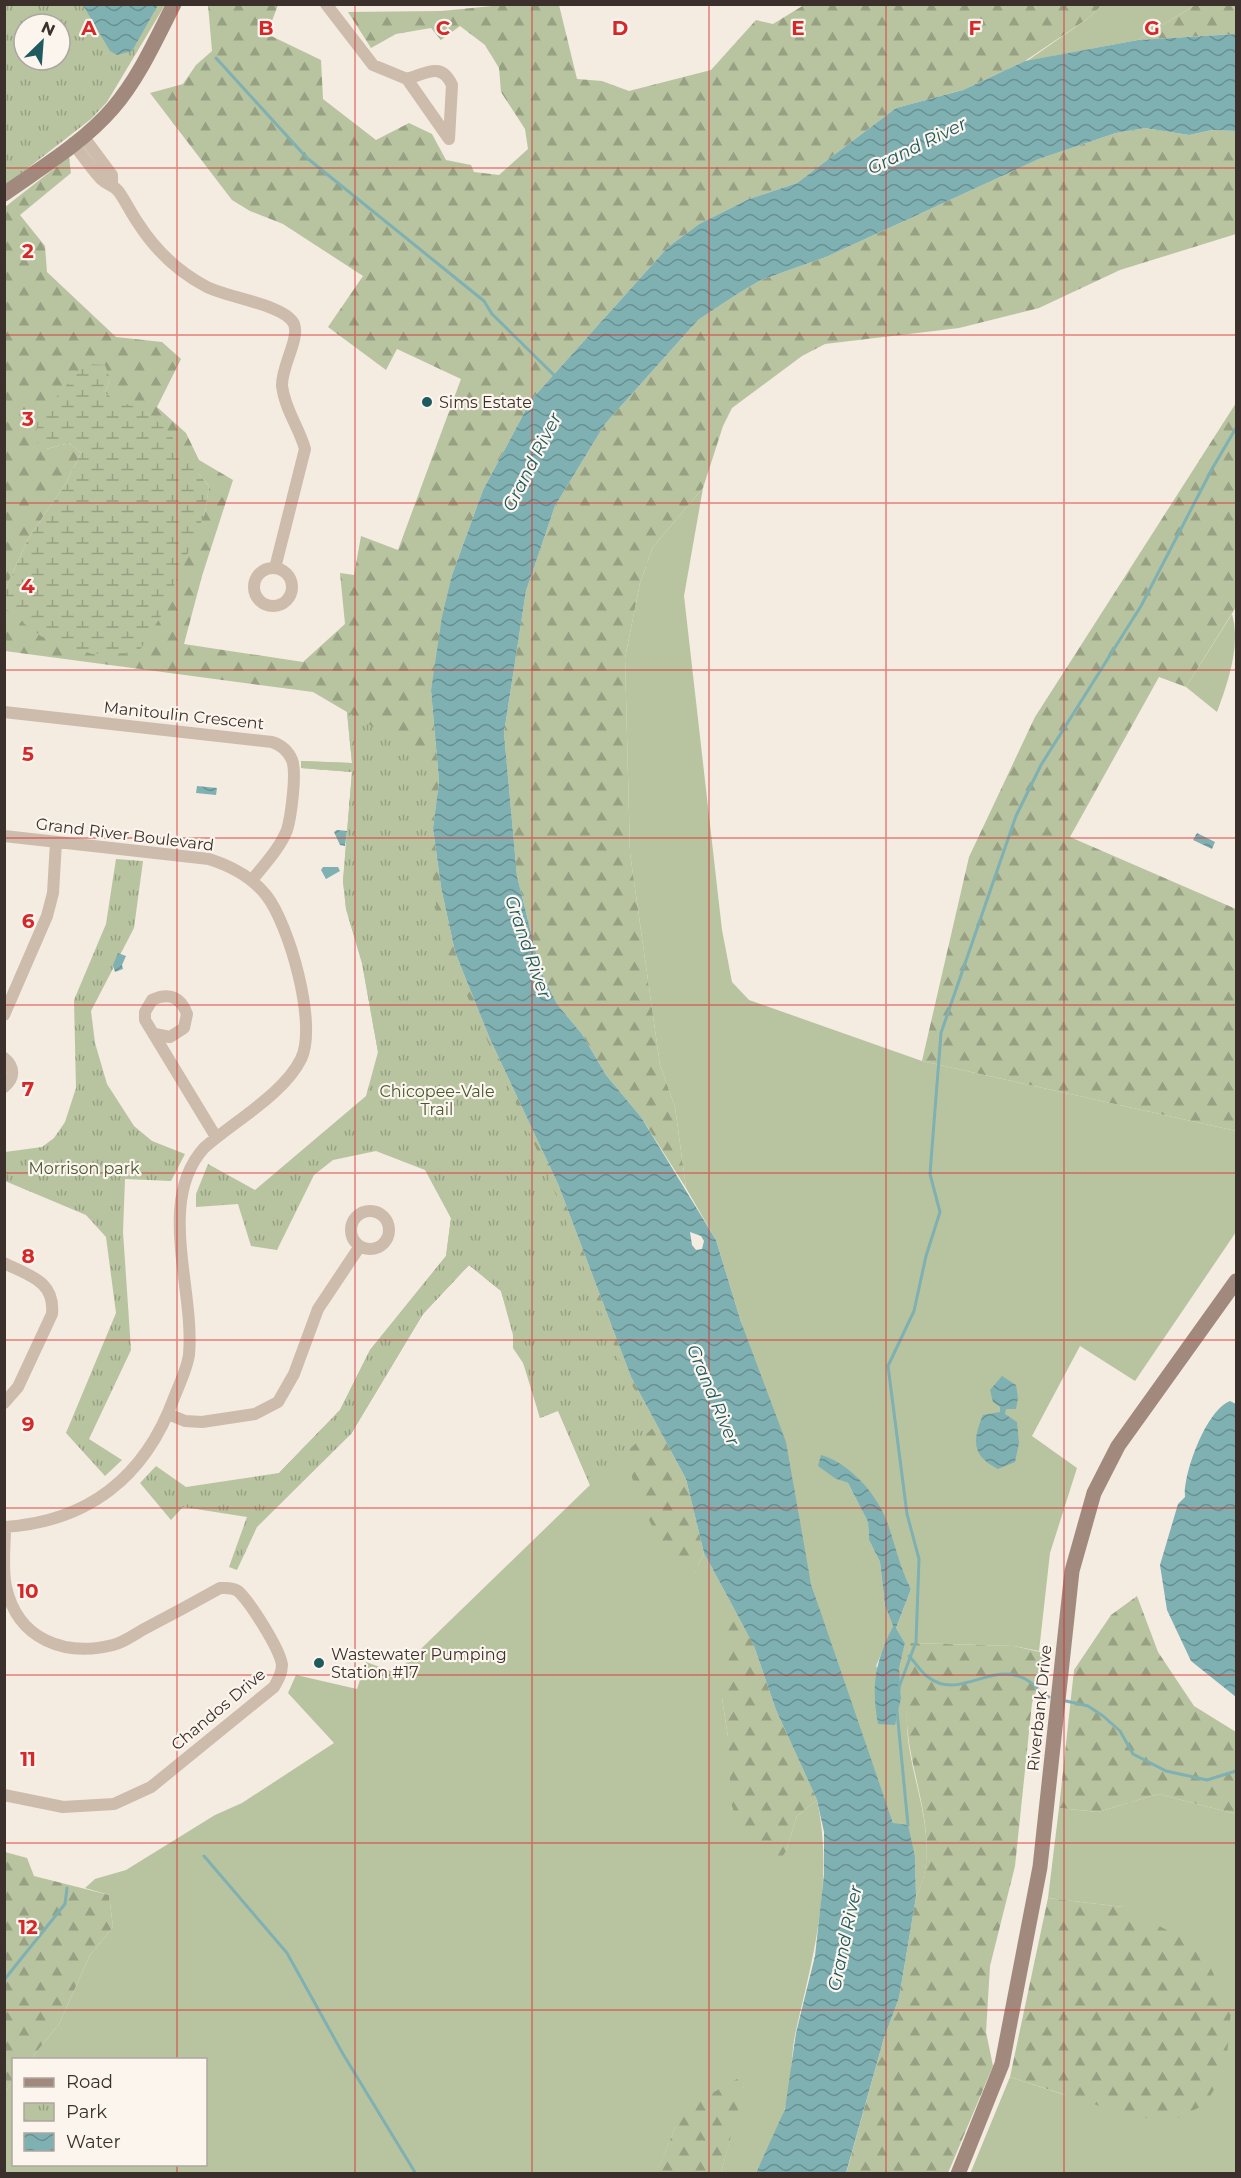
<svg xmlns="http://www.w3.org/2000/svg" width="1241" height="2178" viewBox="0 0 1241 2178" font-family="Montserrat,sans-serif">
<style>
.grass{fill:#b8c4a0;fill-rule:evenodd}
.forest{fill:url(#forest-firs)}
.wetland{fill:url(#wetland-marsh)}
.park{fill:url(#park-tufts);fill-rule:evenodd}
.water{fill:url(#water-waves);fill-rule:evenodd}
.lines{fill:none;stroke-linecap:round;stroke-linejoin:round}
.stream{stroke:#7fb0b2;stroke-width:3}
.street{stroke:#cdbbac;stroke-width:12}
.secondary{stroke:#a18a7d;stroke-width:15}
.grid{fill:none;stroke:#d62828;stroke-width:1.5;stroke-opacity:0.55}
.poi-dot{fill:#1f5a5e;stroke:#fbf5ee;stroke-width:2}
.labels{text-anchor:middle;stroke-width:4.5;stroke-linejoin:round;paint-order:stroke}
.poi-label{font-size:16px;fill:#3b302b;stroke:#fbf5ee;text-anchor:start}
.street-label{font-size:16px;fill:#3b302b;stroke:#fbf5ee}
.park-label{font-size:16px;fill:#4a5a2e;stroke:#fbf5ee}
.water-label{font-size:18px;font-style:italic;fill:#1f5a5e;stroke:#fbf5ee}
.grid-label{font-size:20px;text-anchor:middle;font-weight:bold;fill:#d62828;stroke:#fbf5ee;stroke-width:4.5;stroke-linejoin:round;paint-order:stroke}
</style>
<defs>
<pattern id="forest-firs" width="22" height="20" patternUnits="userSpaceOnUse" patternTransform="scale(1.5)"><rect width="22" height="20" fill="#b8c4a0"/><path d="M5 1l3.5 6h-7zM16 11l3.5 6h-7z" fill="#97a083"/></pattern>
<pattern id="wetland-marsh" width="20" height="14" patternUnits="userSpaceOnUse" patternTransform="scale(1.5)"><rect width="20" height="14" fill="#b8c4a0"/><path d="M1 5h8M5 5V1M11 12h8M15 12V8" fill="none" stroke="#97a083"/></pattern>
<pattern id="park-tufts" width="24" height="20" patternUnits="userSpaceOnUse" patternTransform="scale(1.5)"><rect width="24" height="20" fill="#b8c4a0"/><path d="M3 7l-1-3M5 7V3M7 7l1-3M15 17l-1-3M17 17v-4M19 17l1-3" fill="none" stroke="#97a083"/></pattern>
<pattern id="water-waves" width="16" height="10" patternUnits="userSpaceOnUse" patternTransform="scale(1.5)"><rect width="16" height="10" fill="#7fb0b2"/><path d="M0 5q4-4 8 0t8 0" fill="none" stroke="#699091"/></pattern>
</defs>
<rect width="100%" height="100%" fill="#f4ebe1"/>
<!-- grass -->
<path class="grass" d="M1102 5H1195L1138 40 1027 61 1090 17Z
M703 488 684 596 722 930 732 982 749 1000 922 1061 1236 1131V1232L1135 1381 1080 1346 1032 1436 1077 1468 1050 1553 1039 1651 1014 1646 910 1643C909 1670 906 1698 907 1726 909 1781 944 1844 916 1897L915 1857 893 1823 833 1654 811 1584 741 1322 716 1240 686 1188 675 1107 660 1065 630 853 625 658 640 583 653 547ZM821 1456 884 1516 900 1568 911 1589 896 1628 905 1643 898 1668 901 1698 876 1666 893 1626 885 1606 880 1562 869 1540 868 1522 848 1483 836 1479Z
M1232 614C1241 646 1228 682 1217 712L1186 687Z
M606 1389 695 1572 704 1553 754 1646 722 1698 728 1737 786 1851 797 1816 817 1800C834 1878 814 1954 796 2030 790 2056 793 2086 784 2111 777 2132 765 2153 756 2173H721L744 2085 675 2128 656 2174 5 2173 4 2093 13 2081 14 2164H206V2060L31 2059 59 2024 90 1955 113 1927 109 1895 85 1888 95 1879 126 1870 215 1815 242 1803 334 1743 288 1693 296 1675 357 1689 366 1662 396 1673 590 1485 558 1410Z
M1158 1794 1236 1814V2173L970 2174 1010 2077 1065 2095 1123 1907 1048 1898 1059 1808 1098 1812Z"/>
<!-- forest -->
<path class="forest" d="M208 5H278L267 34 321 60 323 99 376 140 409 123 432 134 446 160 471 165 474 172 499 175 528 149 525 129 501 92 499 68 485 45 460 26 441 40 431 28 396 34 371 48 348 12 441 11 503 5H559L577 79 602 81 629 91 711 70 756 20 773 24 804 5H1102L1090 17 1025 61 963 90 896 108 797 183 749 199 699 224 668 247 531 400 483 490 452 575 431 690 439 781 433 828 441 887 455 952 490 1039 558 1184 631 1377 686 1479 704 1553 695 1572 661 1543 639 1501 606 1389 540 1418 501 1291 469 1265 423 1314 351 1434 279 1473 340 1410 370 1350 446 1256 451 1218 425 1169 378 1052 362 963 346 909 343 881 352 772 301 768V761L352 763 347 712 313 692 5 651 4 597 6 610 188 548 205 513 209 486 148 414 118 402 105 393 110 379 46 449 69 443 81 453 66 483 28 539 5 590V207L69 157 71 173 20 215 45 246 47 272 116 337 162 342 181 359 157 407 186 433 199 460 233 480 202 576 184 644 303 662 345 624 340 573 354 575 361 536 398 550 461 379 397 349 386 370 328 327 363 276 283 224 250 211 232 200 150 93 183 84 196 65 212 51Z
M1195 5H1236V34L1138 40Z
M1145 128 1189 135 1212 130 1236 131V234L1120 270 1039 308 959 328 825 344 802 356 732 408 723 426 703 488 653 547 640 583 625 658 630 853 660 1065 675 1107 686 1188 641 1117 606 1075 582 1034 557 1004 540 969 517 876 504 733 526 591 555 506 605 424 698 320 739 293 761 280 826 257 1039 159 1116 133Z
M1236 403V607L1186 687 1159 677 1070 837 1236 909V1131L922 1061 969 857 1035 717Z
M1137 1596 1158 1652 1194 1706 1236 1732V1814L1158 1794 1098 1812 1059 1808 1074 1670 1111 1615Z
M734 1610 754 1646 776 1710 817 1800 797 1816 786 1851 776 1866 752 1846 740 1830 731 1803 728 1737 722 1698 723 1630Z
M910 1643 1014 1646 1049 1654 1032 1703 1015 1866 990 1966 986 2032 993 2066 948 2173 846 2174 884 2038 899 1998 916 1897C943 1845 911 1780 907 1725 905 1697 906 1670 910 1643Z
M5 1852 27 1858 34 1876 109 1895 113 1927 90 1955 59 2024 31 2059 14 2060 13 2081 5 2092Z
M1048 1898 1123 1907 1201 1948 1231 2010 1226 2067 1206 2104 1172 2121 1131 2116 1010 2077Z
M737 2079 744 2085 743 2092 721 2173H656L675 2128 691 2105Z"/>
<!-- wetland -->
<path class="wetland" d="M85 364 105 365 110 379 105 393C119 403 134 405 148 414 171 428 190 465 209 486L205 513 161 616 138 653 92 654 42 637 6 610 5 590 28 539 66 483 81 453 69 443 46 449 35 441 38 418Z"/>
<!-- park -->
<path class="park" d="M5 5H165L107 102 91 119 5 186ZM24 24H60V60H24Z
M347 712 430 759 426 824 440 936 547 1172 623 1369 655 1426 590 1485 558 1411 540 1418 527 1369 513 1348V1335L501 1291 469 1265 423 1314 351 1434 257 1527 237 1570 229 1567 247 1517 183 1507 171 1520 140 1483 156 1466 186 1487 279 1473 340 1410 370 1350 446 1256 451 1218 425 1170 376 1151 333 1160 314 1175 277 1250 251 1246 238 1204 196 1207V1194L208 1164 255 1190 366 1096 378 1052 362 963 346 909 343 881 352 772 301 768V761L352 763Z
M116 859 143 861 134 928 91 1011 95 1043 107 1084 134 1126 152 1141 185 1154 171 1181 125 1179 123 1232 131 1350 89 1439 122 1460 105 1476 66 1433 116 1313 106 1237 86 1215 5 1181V1152L42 1147 54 1138 65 1122 76 1088 74 1000 106 924Z"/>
<!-- water -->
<path class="water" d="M83 5H158L132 51 117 55 110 51Z
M1236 34V131L1212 130 1189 135 1145 128 1116 133 1039 159 826 257 761 280 739 293 698 320 605 424 555 506 526 591 504 733 517 876 540 969 557 1004 582 1034 606 1075 641 1117 716 1240 741 1322 786 1442 811 1584 893 1823 908 1825 915 1857 916 1897 899 1998 884 2038 846 2173H756L785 2109 796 2033 815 1956 824 1874V1832L817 1800 776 1710 754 1646 704 1553 686 1479 631 1377 558 1184 490 1039 455 952 441 887 433 828 439 781 431 690 442 617 452 575 483 490 531 400 668 247 699 224 749 199 797 183 896 108 963 90 1025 61 1138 40ZM690 1232 701 1236 704 1241 702 1249 696 1250 692 1245Z
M197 786 217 788 216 795 196 793Z
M337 830 347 831 345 846 340 845 334 832Z
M1197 833 1215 842 1212 849 1193 840Z
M323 867H338L340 871 326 879 321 870Z
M118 953 126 956 122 965 123 969 115 972 113 965Z
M1002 1376 1016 1385 1018 1398 1016 1409H1006L1005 1414 1017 1422 1019 1443 1015 1462 998 1469C972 1456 972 1441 983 1415L1000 1412V1407L993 1402 990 1390Z
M1230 1401 1236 1404V1697L1191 1661 1167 1610 1160 1565 1178 1504 1185 1497C1183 1474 1206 1410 1230 1401Z
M821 1455C849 1463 875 1492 886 1519 895 1543 899 1566 911 1589L896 1628 905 1643 899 1668 901 1698 895 1725 878 1724C871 1684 875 1663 893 1626L885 1606 880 1562 869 1540 868 1522 848 1483 836 1479 818 1466Z"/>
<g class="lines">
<!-- stream -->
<path class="stream" d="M216 58 307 158 484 301 492 314 555 376
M909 1656C915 1662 921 1672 928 1677 965 1706 1003 1643 1044 1696L1049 1697
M899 1687 916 1642 919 1559 907 1514 888 1366 914 1311 926 1256 940 1212 930 1174 941 1033 1016 816 1041 765 1141 606 1212 469 1236 428
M1066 1701 1088 1706 1103 1716 1120 1731 1133 1754 1166 1771 1207 1780 1236 1771
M897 1711 908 1825
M204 1856 287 1953 343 2054 416 2174
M4 1980 65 1904 67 1888"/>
<!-- street -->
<path class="street" d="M326 4 373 65 407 79 449 139
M407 79C425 74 441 61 452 85L449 139
M83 136 112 175V184
M73 143C82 155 91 168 101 179 107 185 114 185 119 192 126 202 131 213 138 223 156 251 178 272 207 287 226 297 286 305 294 324 300 339 281 367 282 386 285 410 299 427 305 449L275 568
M254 587a19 19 0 1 1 38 0a19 19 0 1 1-38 0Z
M4 712 272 742C281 745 288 750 292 760 297 772 291 817 287 830 280 848 264 865 252 880
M4 836 209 859C231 866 251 876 266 895 289 924 318 1025 301 1059 284 1094 233 1122 204 1148 156 1201 195 1289 189 1355 187 1369 179 1385 174 1398 145 1477 88 1522 4 1527
M4 1015 47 916 53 893 56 842
M155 1034 170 1037 184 1028 187 1014C181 997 169 992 152 1000L145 1012V1020L216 1137
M4 1058C15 1067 15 1078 4 1087
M351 1230a19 19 0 1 1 38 0a19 19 0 1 1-38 0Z
M4 1263C30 1276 55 1281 52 1314L18 1387 4 1403
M168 1414 185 1421 202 1422 255 1414 278 1402 294 1374 318 1309 360 1246
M4 1795 63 1807 114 1804 151 1787 274 1687C278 1680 282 1673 282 1665 280 1649 250 1602 238 1591 232 1587 226 1588 220 1588 195 1602 171 1615 146 1628 136 1633 125 1642 113 1645 65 1657 18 1640 6 1587 2 1568 5 1546 5 1527"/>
<!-- secondary -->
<path class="secondary" d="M4 194C41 168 84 142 113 108 139 78 156 39 174 4
M958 2174 1002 2064 1040 1867 1072 1571 1094 1493 1118 1446 1236 1281"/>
</g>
<!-- grid -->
<path class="grid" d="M177 4V2060M355 4V2174M532 4V2174M709 4V2174M886 4V2174M1064 4V2174M4 168H1236M4 335H1236M4 503H1236M4 670H1236M4 838H1236M4 1005H1236M4 1173H1236M4 1340H1236M4 1508H1236M4 1675H1236M4 1843H1236M4 2010H1236M177 2164V2174"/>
<!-- markers -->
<g class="poi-dot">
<circle cx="427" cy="402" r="6"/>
<circle cx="319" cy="1663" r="6"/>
</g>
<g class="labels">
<!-- poi labels -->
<g class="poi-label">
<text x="439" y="408">Sims Estate</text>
<text x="331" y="1660">Wastewater Pumping<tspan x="331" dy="18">Station #17</tspan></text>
</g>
<!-- street labels -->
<g class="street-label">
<text transform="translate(184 715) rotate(6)" y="6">Manitoulin Crescent</text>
<text transform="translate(125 834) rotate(7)" y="6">Grand River Boulevard</text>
<text transform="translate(1039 1708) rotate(-84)" y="6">Riverbank Drive</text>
<text transform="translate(218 1709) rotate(-40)" y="6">Chandos Drive</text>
</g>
<!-- park labels -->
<g class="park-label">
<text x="437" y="1097">Chicopee-Vale<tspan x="437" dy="18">Trail</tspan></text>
<text x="84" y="1174">Morrison park</text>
</g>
<!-- water labels -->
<g class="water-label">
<text transform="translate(917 146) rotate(-26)" y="6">Grand River</text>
<text transform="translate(532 462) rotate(-63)" y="6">Grand River</text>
<text transform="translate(528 947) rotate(71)" y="6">Grand River</text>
<text transform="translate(713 1395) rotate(67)" y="6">Grand River</text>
<text transform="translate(845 1938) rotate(-78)" y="6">Grand River</text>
</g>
</g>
<g class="grid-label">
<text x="89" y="35">A</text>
<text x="266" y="35">B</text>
<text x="443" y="35">C</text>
<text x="620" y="35">D</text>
<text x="798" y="35">E</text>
<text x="975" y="35">F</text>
<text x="1152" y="35">G</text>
<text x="28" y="258">2</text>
<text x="28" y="426">3</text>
<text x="28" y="593">4</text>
<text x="28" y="761">5</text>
<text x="28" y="928">6</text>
<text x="28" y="1096">7</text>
<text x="28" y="1263">8</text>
<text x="28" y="1431">9</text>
<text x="28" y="1598">10</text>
<text x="28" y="1766">11</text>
<text x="28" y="1934">12</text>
</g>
<!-- border -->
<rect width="1241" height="2178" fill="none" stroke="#3b302b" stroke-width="12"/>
<!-- legend -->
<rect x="12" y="2058" width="195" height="108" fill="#fbf5ee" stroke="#aea6a0" stroke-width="1.5"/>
<rect x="24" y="2078" width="30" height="9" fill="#a18a7d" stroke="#aea6a0" stroke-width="1.5"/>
<text x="66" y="2088" font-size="18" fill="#3b302b">Road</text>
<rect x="24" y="2103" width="30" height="18" fill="url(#park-tufts)" stroke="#aea6a0" stroke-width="1.5"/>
<text x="66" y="2118" font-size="18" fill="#3b302b">Park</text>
<rect x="24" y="2133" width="30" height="18" fill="url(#water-waves)" stroke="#aea6a0" stroke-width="1.5"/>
<text x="66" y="2148" font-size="18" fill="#3b302b">Water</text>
<!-- north arrow -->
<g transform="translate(42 42) rotate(25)"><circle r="28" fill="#fbf5ee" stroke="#aea6a0" stroke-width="1.5"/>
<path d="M0-4.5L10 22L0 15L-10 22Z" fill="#1f5a5e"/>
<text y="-9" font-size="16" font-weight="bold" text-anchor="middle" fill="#3b302b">N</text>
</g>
</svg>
